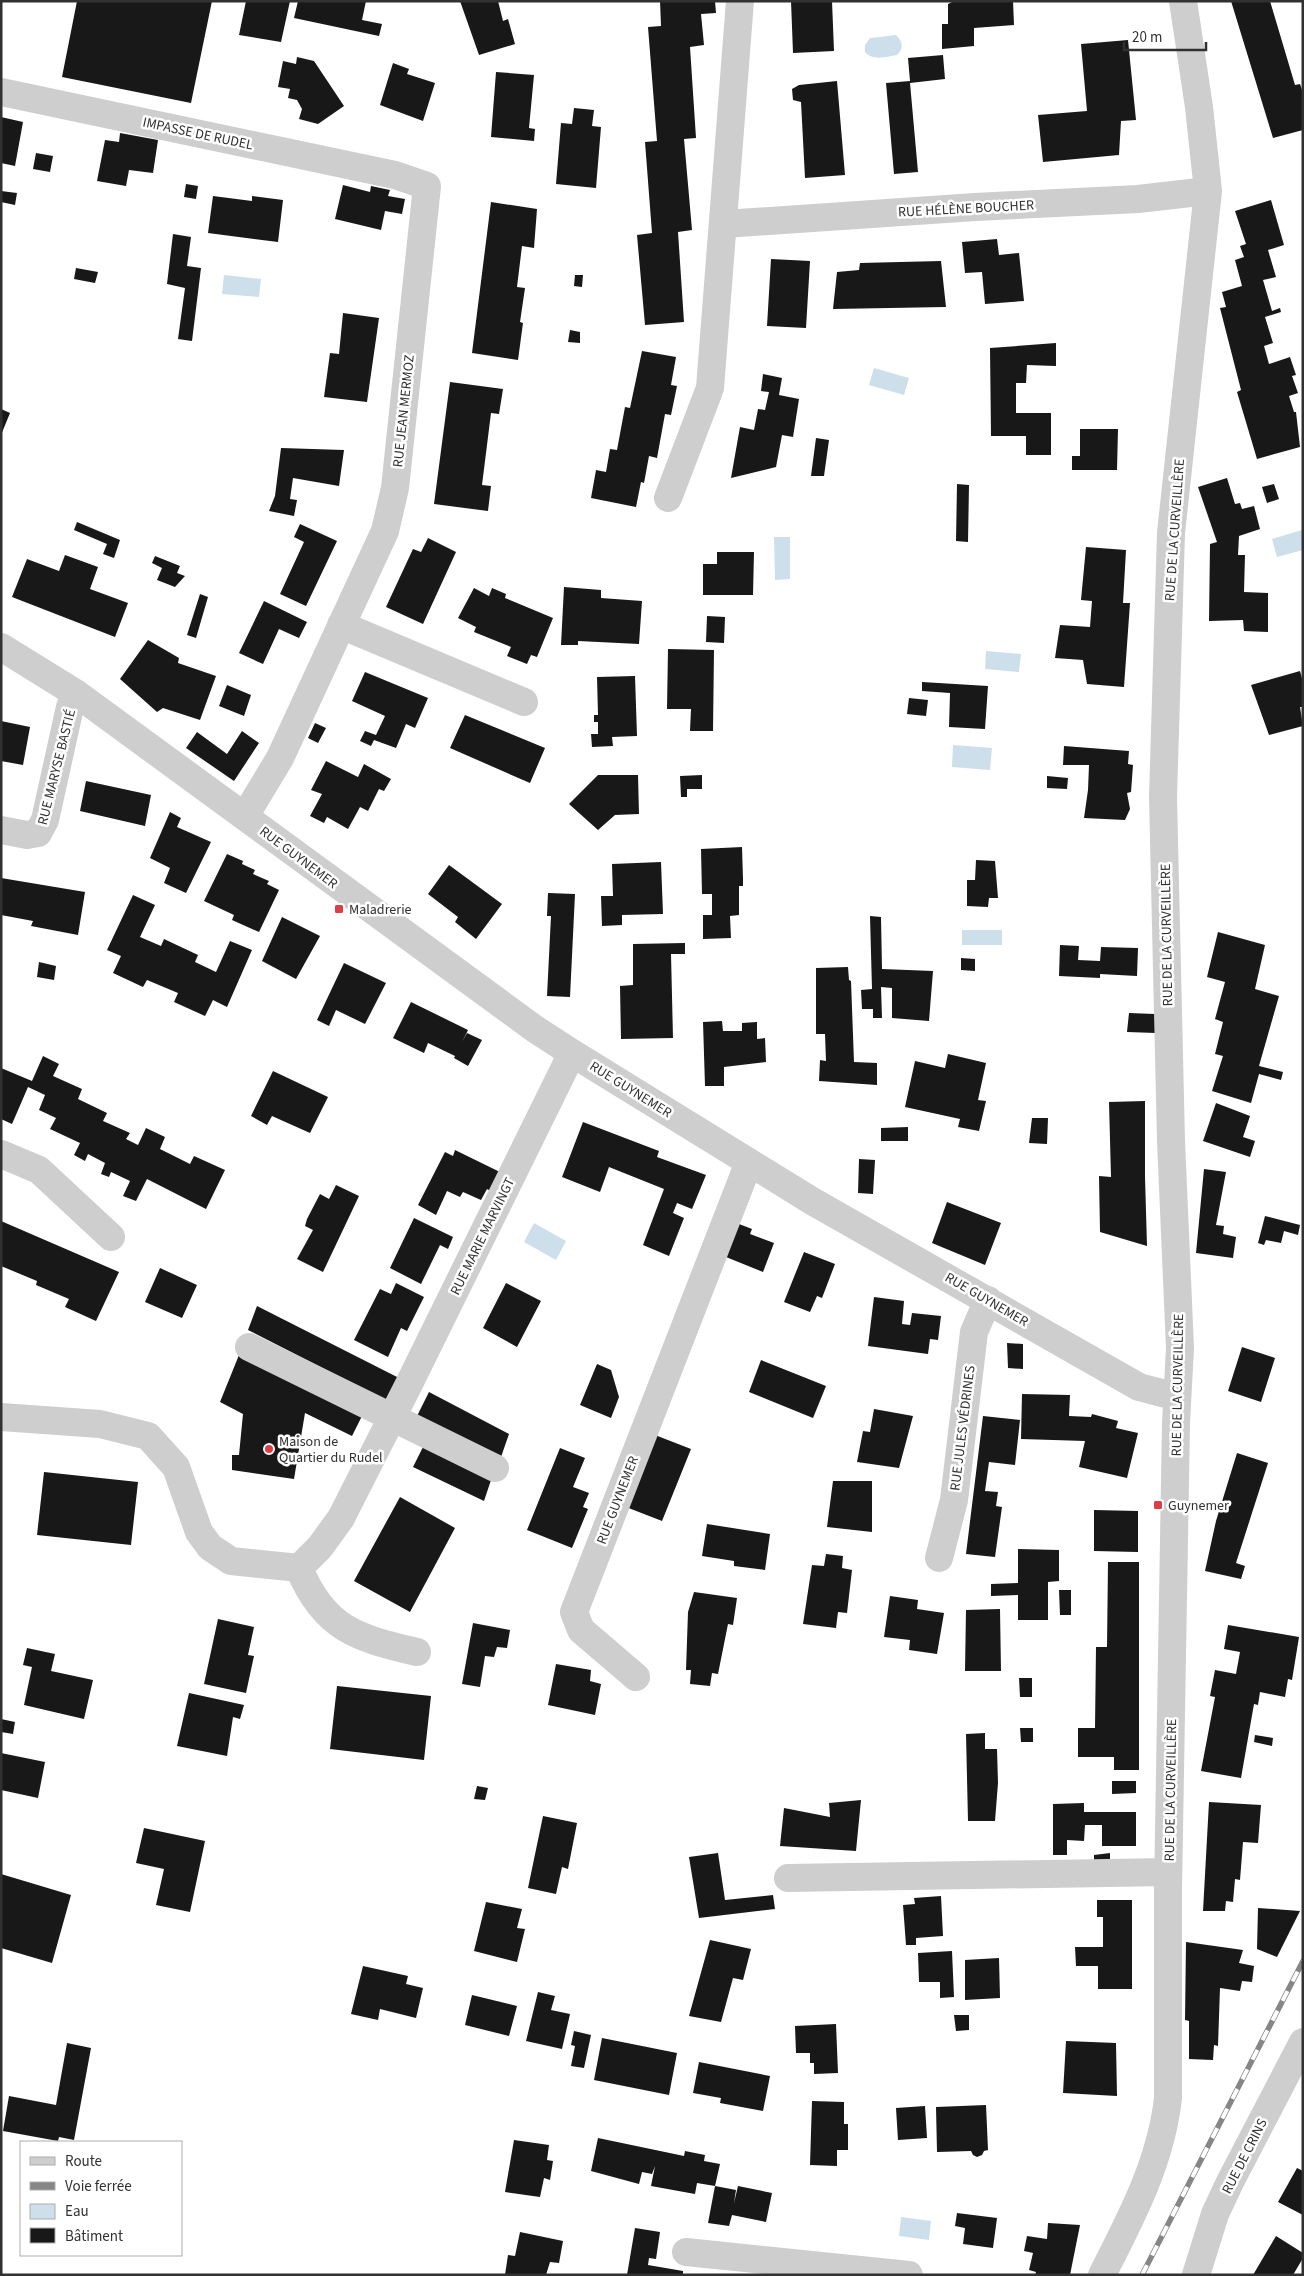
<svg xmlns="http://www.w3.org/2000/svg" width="1304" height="2276" viewBox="0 0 1304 2276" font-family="'Source Sans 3',sans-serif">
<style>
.water{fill:#cddfeb}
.building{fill:#181818}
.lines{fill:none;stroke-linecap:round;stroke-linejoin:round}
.minor{stroke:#cecece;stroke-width:28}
.rail-casing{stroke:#868686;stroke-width:5.5}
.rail{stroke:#fff;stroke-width:4;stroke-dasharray:11;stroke-linecap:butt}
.poi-dot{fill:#dd3d46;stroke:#fff;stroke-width:2}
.labels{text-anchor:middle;stroke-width:5;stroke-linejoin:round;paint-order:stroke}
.street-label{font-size:14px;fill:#313131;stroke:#fff}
.poi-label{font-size:14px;fill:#313131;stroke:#fff;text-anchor:start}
</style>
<rect width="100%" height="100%" fill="#fff"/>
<!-- water -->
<path class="water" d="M896 35C903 42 904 48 897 55 886 57 873 61 865 52V45L870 38Z
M224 275 261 279 259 297 222 294Z
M874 368 909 378 904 395 869 385Z
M1302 530 1303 550 1277 557 1272 539Z
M774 537H790V579L775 580Z
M986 651 1021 654 1019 672 985 669Z
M953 745 992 748 990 770 952 767Z
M962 930H1002V945H962Z
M534 1223 566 1241 556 1260 524 1242Z
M901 2217 931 2221 929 2240 899 2236Z"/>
<!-- building -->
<path class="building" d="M77 1H212L191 103 62 77Z
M246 1H290L281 42 239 35Z
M298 1H366L362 20 382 24 379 36 294 18Z
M460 1H498L503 21 508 19 515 44 479 55Z
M660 1H715L716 13 701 14 704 45 690 47 696 138 684 139 692 230 678 232 684 322 645 325 637 235 652 233 645 142 657 141 648 27 661 26Z
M791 1H832L834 51 793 53Z
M954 1H1013L1014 25 974 28V46L942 49V24H948V4Z
M1231 1H1270L1295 85 1300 84 1303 93V130L1273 138Z
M1128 40 1136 120 1121 121 1119 155 1043 162 1038 115 1087 111 1081 44Z
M943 55 945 79 910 83 918 172 894 174 886 83 910 81 908 58Z
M297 57 314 61 344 106 318 124 299 119 302 109 297 100 288 98 290 89 278 87 283 61 296 64Z
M393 63 409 69 407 74 435 83 423 121 380 105Z
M496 72 534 75 529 128 535 129 534 141 491 137Z
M837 81 845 175 805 178 801 102 793 100 792 89 799 85Z
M574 108 594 110 592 126 601 127 596 188 556 184 561 123 572 124Z
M1 117 23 122 15 166 1 163Z
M120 133 158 140 153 173 129 170 126 186 97 181 105 140 119 142Z
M36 153 53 156 50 172 33 169Z
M186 184 198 186 196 199 184 197Z
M343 185 370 192 371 186 390 190 388 196 405 199 402 214 385 211 381 230 335 219Z
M1 191 17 193 15 205 1 202Z
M213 196 252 201V196L283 200 278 242 208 233Z
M1271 200 1284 245 1268 250 1276 277 1263 280 1272 311 1280 308 1281 312 1265 317 1273 343 1264 346 1269 364 1290 357 1296 375 1292 376 1298 393 1289 396 1294 412H1296L1300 447 1257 459 1237 392 1241 390 1220 308 1226 307 1222 292 1242 286 1235 260 1244 257 1240 246 1246 244 1235 211Z
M491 202 537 209 534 248 522 246 517 287 525 288 520 322 523 323 518 360 472 353Z
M173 234 191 237 187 266 201 268 192 341 178 339 185 288 167 284Z
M997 239 999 255 1019 253 1024 301 985 304 982 272 965 273 962 242Z
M771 259 810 261 806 328 767 326Z
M941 261 946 307 833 309 837 272 859 270 860 263Z
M76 268 98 272 95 283 74 279Z
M575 275H583L582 287 574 286Z
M343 313 379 318 367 402 324 397 330 353 339 354Z
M570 330 580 332V343L568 342Z
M1056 343V366L1027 365 1026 383H1016V413H1051V455H1026V436H991L990 348Z
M642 351 676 357 671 385 677 386 671 415 665 414 657 458 649 456 644 483 641 482 636 507 591 498 596 470 606 472 610 449 617 450 625 407 630 408Z
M763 374 782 378 779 395 799 399 793 437 782 435 776 467 731 478 740 427 754 430 758 409 765 410 769 392 761 391Z
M450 382 503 389 499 414 491 413 482 485 491 486 488 511 434 504Z
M1 409 10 413 1 435Z
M1080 429H1118L1117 470H1072V456H1080Z
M816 438 829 440 824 476H811Z
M281 448 344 450 339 486 293 478 290 499 297 500 294 516 269 511 275 496Z
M1227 478 1235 504 1240 503 1242 509 1254 506 1260 529 1239 536 1238 555H1245L1244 592 1268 593V632L1244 631 1243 620 1209 621 1210 544 1217 542 1198 487Z
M957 484 969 485 968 542 956 541Z
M1274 484 1279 499 1267 503 1262 487Z
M77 522 120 540 114 558 103 554 107 544 74 530Z
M300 524 337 541 306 606 280 594 304 542 294 537Z
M428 538 456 552 423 624 386 607 413 549 421 552Z
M1086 547 1126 550 1123 603H1130L1124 687 1087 684 1083 660 1055 658 1060 625 1090 627 1092 601 1081 600Z
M717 552H754L753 595H703V564H717Z
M65 555 98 567 90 589 128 603 115 637 12 597 27 559 59 571Z
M155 556 180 566 177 573 185 576 175 587 157 580 162 568 152 563Z
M564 587 601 590V598L642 601 639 644 578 641V645H561Z
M474 588 489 596 492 588 506 594 505 598 553 618 537 657 531 655 527 664 507 656 511 647 474 632 476 627 458 618Z
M200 594 208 597 196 638 187 635Z
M264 601 307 622 299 638 279 629 263 664 239 653Z
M707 616 725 617 724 643 706 642Z
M148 640 179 658 178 663 216 676 200 720 163 708 157 712 120 679Z
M668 649 714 650 713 731H690L691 709H667Z
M1300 671 1303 682V707H1300L1303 726 1269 735 1251 685Z
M365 672 428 698 415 728 406 724 396 748 374 740 371 746 360 741 365 731 376 735 385 716 352 701Z
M635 676 637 736 612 737 613 746 592 747 591 734H598V722H594V715H598L597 677Z
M922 682 988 686 985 729 949 727 950 693 922 691Z
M227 685 251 695 244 716 219 706Z
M909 698 928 700 926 716 907 714Z
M465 715 545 748 530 783 450 748Z
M1 721 30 727 23 765 1 761Z
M315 723 326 728 318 743 308 738Z
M242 731 259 743 234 781 186 748 197 732 227 754Z
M1064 746 1129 751 1128 764 1133 765 1131 792 1127 793 1130 809 1125 820 1084 818 1088 790 1089 765H1063Z
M326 761 358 777 364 764 391 779 384 791 379 789 368 811 360 807 348 829 327 817 324 823 310 816 322 794 311 790Z
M598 775H638L639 814 615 815 598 830 569 804Z
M702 775V789H687V797H681L680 776Z
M1047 776 1068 778 1067 789 1047 788Z
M86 781 151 795 145 826 80 811Z
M170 812 181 818 177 827 211 842 186 893 164 883 170 868 150 858Z
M742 847 743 879V886H739V915L730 916 731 938 703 939V915H712V894H702L701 849Z
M227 854 243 861 242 864 255 870 253 874 269 881 267 884 279 890 259 932 232 920 234 915 204 901Z
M976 860 995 861 998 898H989L988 907 967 906V880H975Z
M661 862 663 914 622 915V925L602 926 601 896H613L612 864Z
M449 865 502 904 476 939 455 922 458 917 428 894Z
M1 878 85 892 78 935 31 926 33 921 1 915Z
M548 893 575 894 570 997 547 996 551 916H547Z
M133 895 155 905 140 937 161 946 164 939 198 955 195 962 216 972 230 941 252 950 227 1007 213 1000 205 1016 174 1002 178 993 147 980 143 987 113 973 121 956 107 950Z
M870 916 881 917 882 969 933 971 929 1021 892 1018V988L881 987 882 1018H873V1009H862L861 990 872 989Z
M282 917 320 936 296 979 262 961Z
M1218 932 1265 945 1255 989 1279 996 1259 1066 1283 1072 1281 1080 1259 1074 1251 1103 1212 1091 1223 1056 1215 1054 1223 1022 1215 1019 1225 982 1207 977Z
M685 943V954H671L673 1038 621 1039 620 986 633 985V944Z
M1060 945 1079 946 1078 960 1100 961 1101 947 1138 948 1137 976 1100 974V978L1059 976Z
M961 958 975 959V971L961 970Z
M39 962 56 966 54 980 37 977Z
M344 963 386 983 365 1024 336 1010 329 1026 317 1020Z
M848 967 849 980 851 981 854 1062 877 1063V1085L819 1081 820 1060 826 1061 825 1034H816V968Z
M411 1002 468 1030 462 1042 467 1033 482 1040 468 1066 454 1058 455 1056 428 1043 424 1053 393 1038Z
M1129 1013 1155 1014 1156 1033 1127 1032Z
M722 1021 723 1031H742V1023L757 1022V1039L765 1038 766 1062 724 1067V1086H705L703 1022Z
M948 1054 986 1063 978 1100 986 1101 979 1131 958 1127 960 1119 905 1107 915 1061 945 1068Z
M43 1056 59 1064 53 1076 82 1089 78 1099 107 1113 103 1121 130 1133 126 1139 138 1145 146 1128 165 1137 160 1149 190 1164 194 1156 225 1170 206 1209 147 1179 136 1201 123 1196 130 1181 111 1172 109 1177 101 1174 105 1163 88 1154 85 1161 74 1155 80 1143 50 1129 56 1118 39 1110 45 1095 28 1087 12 1124 1 1119V1068L32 1081Z
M273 1071 328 1097 310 1133 272 1116 267 1125 251 1116Z
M1145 1101V1177L1147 1246 1100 1232 1099 1176 1111 1177 1109 1102Z
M1216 1103 1250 1116 1243 1137 1255 1141 1250 1157 1203 1141Z
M1032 1118H1048L1047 1144 1029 1143Z
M583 1122 659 1151 657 1157 706 1175 692 1209 677 1203 673 1213 684 1218 669 1256 643 1245 664 1189 609 1167 600 1192 562 1177Z
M908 1127V1141H881V1128Z
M455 1150 504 1174 494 1193 487 1189 481 1200 463 1192 460 1197 447 1191 436 1215 418 1205 445 1152 453 1156Z
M859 1159 875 1160 873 1194 858 1193Z
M1204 1169 1226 1172 1216 1225 1224 1226 1223 1234 1236 1237 1233 1258 1196 1253Z
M336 1185 359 1196 323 1272 297 1259 313 1230 305 1226 307 1219 320 1194 329 1199Z
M947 1202 1001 1223 985 1265 932 1243Z
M1265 1216 1300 1225 1298 1235 1284 1231 1281 1243 1266 1240 1264 1245 1258 1243Z
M414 1218 453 1237 448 1249 440 1245 421 1284 390 1268Z
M1 1221 119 1272 96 1321 65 1307 69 1299 36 1285 37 1281 1 1266Z
M739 1224 752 1229 750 1234 774 1243 763 1272 726 1257Z
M804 1252 835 1264 822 1298 817 1296 810 1312 784 1302Z
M160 1268 197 1285 182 1318 145 1302Z
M396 1283 424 1297 407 1331 401 1328 388 1357 354 1340 380 1289 391 1294Z
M506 1283 541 1301 517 1347 483 1328Z
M874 1297 904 1301 902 1324 910 1325 912 1313 941 1316 938 1340 930 1339 928 1354 868 1346Z
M257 1306 401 1379 389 1402 248 1330Z
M1007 1343 1023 1344V1369L1008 1368Z
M1242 1347 1275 1358 1261 1402 1228 1391Z
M239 1355 362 1416 352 1436 305 1413 294 1479 232 1470V1455H239L243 1414 220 1402Z
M761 1360 826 1386 813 1418 749 1392Z
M597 1364 611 1370 619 1397 611 1418 580 1405Z
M429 1392 509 1434 501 1457 417 1416Z
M1022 1394 1070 1395 1069 1416 1091 1417 1092 1414 1118 1421 1116 1428 1138 1433 1127 1478 1079 1467 1085 1441 1021 1439Z
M874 1409 913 1416 899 1468 857 1462 863 1431 870 1432Z
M983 1416 1020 1420 1015 1465 989 1462 985 1491 998 1492 996 1506 1002 1507 995 1557 966 1554Z
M655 1435 691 1449 662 1521 626 1507Z
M423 1447 491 1480 484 1501 413 1467Z
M560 1448 585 1458 573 1487 589 1493 583 1507 588 1509 572 1548 527 1530Z
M1237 1453 1268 1463 1236 1563 1245 1566 1241 1579 1205 1571 1216 1521Z
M44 1472 138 1482 131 1545 37 1535Z
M833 1481H872V1532L827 1527Z
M400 1497 455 1528 410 1612 354 1581Z
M1094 1510 1138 1511V1552L1094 1551Z
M707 1524 770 1534 765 1570 734 1566V1561L702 1556Z
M1018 1549 1059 1550V1581L1048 1582V1620H1018V1595L991 1596V1584L1018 1583Z
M826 1554 843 1556 842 1568 852 1570 847 1613 838 1612 836 1628 803 1624 812 1565 824 1566Z
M1108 1562H1139V1770H1114V1757H1078V1728H1095L1096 1647H1107Z
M1059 1590H1071V1615H1060Z
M694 1592 737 1598 733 1625 728 1624 718 1674 712 1673 710 1686 690 1684 691 1670H686L688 1612Z
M890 1596 918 1600 917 1609 944 1613 937 1654 909 1650 910 1640 884 1637Z
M1000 1609 1001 1671H965L966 1610Z
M218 1619 254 1627 248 1655 254 1656 246 1693 204 1684Z
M473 1623 510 1630 507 1648 497 1647 494 1657 485 1656 480 1687 462 1684Z
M1228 1625 1299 1637 1292 1680 1288 1679 1285 1697 1260 1692 1258 1705 1254 1704 1241 1778 1201 1771 1215 1697 1210 1696 1215 1670 1236 1674 1240 1652 1224 1649Z
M27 1648 55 1654 51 1671 93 1680 84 1719 24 1705 32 1667 23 1665Z
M556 1664 591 1670 590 1681 601 1684 595 1715 548 1705Z
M1019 1678H1032V1697H1020Z
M337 1686 431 1696 424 1760 330 1749Z
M189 1693 244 1705 240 1719 233 1717 227 1756 177 1746Z
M1 1719 15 1722 13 1734 1 1732Z
M1020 1728H1033V1742H1021Z
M985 1733V1749H997L998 1783 995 1821H968L966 1734Z
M1255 1735 1273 1738 1272 1746 1254 1742Z
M1 1753 45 1762 38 1798 1 1790Z
M1112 1781H1136V1793L1112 1794Z
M477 1786 488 1788 485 1800 474 1799Z
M861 1800 856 1851 780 1846 784 1808 830 1817 829 1803Z
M1209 1802 1261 1805 1258 1843 1243 1842 1240 1880 1235 1879 1233 1902 1226 1901 1225 1911H1203Z
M1084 1803V1812H1136V1846H1102V1825H1085L1084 1841 1067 1840V1855H1053V1804Z
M543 1816 577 1823 568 1869 562 1867 556 1894 528 1888Z
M144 1828 205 1841 190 1912 156 1905 164 1869 136 1863Z
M718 1853 725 1900 773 1895 775 1909 699 1918 689 1857Z
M1110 1853V1865L1094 1866V1855Z
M1 1874 71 1895 52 1963 1 1948Z
M941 1896 943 1936 916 1938V1945H906L903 1905 915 1904 914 1898Z
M1097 1900H1132V1989H1098V1966H1076L1075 1947H1103V1917H1097Z
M486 1902 522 1909 517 1928 525 1929 517 1962 474 1951Z
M1258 1908 1300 1911 1277 1957 1257 1949Z
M710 1940 751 1949 743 1980 733 1978 721 2022 689 2016Z
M1186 1942 1243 1950 1239 1963 1254 1966 1252 1982 1242 1981 1240 1991 1220 1988 1218 2046 1214 2045 1213 2060 1189 2059V2021L1185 2020Z
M952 1951 954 1997 940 1998V1982H919L918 1953Z
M999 1958 1000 1998 965 2000V1960Z
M363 1966 408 1976 406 1984 423 1988 416 2018 380 2009 378 2020 351 2014Z
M538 1992 555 1996 551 2010 570 2014 562 2049 526 2041Z
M472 1995 517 2006 509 2036 465 2025Z
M954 2015H969V2030L956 2031Z
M836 2024 838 2073 814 2074V2063H810V2053H796L795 2026Z
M574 2031 591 2035 584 2068 571 2066 575 2046 571 2045Z
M602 2038 677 2053 669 2095 594 2080Z
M1066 2041 1116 2043 1117 2096 1063 2093Z
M67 2043 91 2048 74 2140 59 2137 58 2141 3 2131 9 2096 56 2105Z
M699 2062 770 2076 763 2111 720 2103 721 2098 693 2093Z
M812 2101 844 2102V2124H848V2150H837V2166L810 2165Z
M986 2105 988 2150 984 2151 982 2155 977 2157 973 2155 971 2151 937 2152 936 2107Z
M925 2106 927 2138 898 2140 896 2108Z
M598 2138 684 2156 685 2151 705 2155 704 2161 720 2164 715 2186 736 2190 734 2203 738 2186 772 2193 766 2222 732 2215 729 2226 708 2223 715 2186 697 2183 695 2194 651 2186 655 2166 652 2174 642 2172 639 2184 591 2171Z
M514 2140 549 2145 547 2160 553 2161 550 2180 544 2178 540 2197 505 2192Z
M1297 2168 1303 2171V2215L1278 2202Z
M957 2213 997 2218 993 2248 963 2244 965 2228 955 2226Z
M1048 2223 1080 2225 1070 2275H1035L1036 2272 1029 2270 1033 2253 1024 2251 1027 2236 1047 2239Z
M635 2228 660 2232 656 2259 649 2258 648 2265 683 2271V2275H627Z
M520 2232 563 2241 559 2263 550 2262 546 2275H505L508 2255 515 2256Z
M1276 2236 1303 2253V2258L1293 2275H1253Z"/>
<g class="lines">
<!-- minor -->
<path class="minor" d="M1 92 395 175 427 186 395 488 385 531 280 758 245 816
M724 224 975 207 1138 199 1208 191
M668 498 710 388 740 1
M341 625 524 702
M1 647 77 694 535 1029 572 1053 812 1201 1139 1387 1177 1397
M1 830 27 835 38 833 45 820 70 707 77 694
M1 1154 39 1170 111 1237
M249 1347 495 1468
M1 1417 100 1424 148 1436 176 1467 199 1532 210 1547 231 1561 299 1568 320 1547 341 1518 409 1384 572 1053
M939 1558 954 1500 974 1332 988 1300
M299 1568C324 1629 357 1638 417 1652
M636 1677 581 1630 574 1612 749 1162
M788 1878 1168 1872
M686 2252 909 2275
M1102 2275C1131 2218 1161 2162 1168 2098V1889L1176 1423 1180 1348 1171 1141 1163 797 1171 533 1208 191 1199 107 1183 1
M1196 2275 1215 2214 1230 2182 1303 2042"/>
<defs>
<path id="rail" d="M1142 2275 1303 1961"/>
</defs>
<!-- rail casing -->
<use href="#rail" class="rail-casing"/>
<!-- rail -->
<use href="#rail" class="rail"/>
</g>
<!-- markers -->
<g class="poi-dot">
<rect x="334" y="904" width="10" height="10" rx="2.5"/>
<circle cx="269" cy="1449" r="5"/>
<rect x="1153" y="1500" width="10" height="10" rx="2.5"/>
</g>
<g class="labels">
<!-- street labels -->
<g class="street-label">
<text transform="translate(198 133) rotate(12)" y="5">IMPASSE DE RUDEL</text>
<text transform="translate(966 208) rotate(-3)" y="5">RUE HÉLÈNE BOUCHER</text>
<text transform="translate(403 411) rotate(-84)" y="5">RUE JEAN MERMOZ</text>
<text transform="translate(1174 530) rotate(-86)" y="5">RUE DE LA CURVEILLÈRE</text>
<text transform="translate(56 767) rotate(-76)" y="5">RUE MARYSE BASTIÉ</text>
<text transform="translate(299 857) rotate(37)" y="5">RUE GUYNEMER</text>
<text transform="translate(1166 935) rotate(-91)" y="5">RUE DE LA CURVEILLÈRE</text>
<text transform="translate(631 1089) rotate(32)" y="5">RUE GUYNEMER</text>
<text transform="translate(482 1236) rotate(-64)" y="5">RUE MARIE MARVINGT</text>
<text transform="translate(987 1299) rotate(30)" y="5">RUE GUYNEMER</text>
<text transform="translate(1177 1385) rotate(-89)" y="5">RUE DE LA CURVEILLÈRE</text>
<text transform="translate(962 1428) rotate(-83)" y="5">RUE JULES VÉDRINES</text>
<text transform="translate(617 1500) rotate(-69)" y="5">RUE GUYNEMER</text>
<text transform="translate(1170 1790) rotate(-89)" y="5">RUE DE LA CURVEILLÈRE</text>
<text transform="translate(1244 2156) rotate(-63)" y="5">RUE DE CRINS</text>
</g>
<!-- poi labels -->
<g class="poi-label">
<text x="349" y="914">Maladrerie</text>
<text x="279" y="1446">Maison de<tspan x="279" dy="16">Quartier du Rudel</tspan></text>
<text x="1168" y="1510">Guynemer</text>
</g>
</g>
<!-- border -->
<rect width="1304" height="2276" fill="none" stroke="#313131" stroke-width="5"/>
<!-- legend -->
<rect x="20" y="2141" width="162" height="115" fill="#ffffff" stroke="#adadad"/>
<rect x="30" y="2157" width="25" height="8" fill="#cecece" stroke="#adadad"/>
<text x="65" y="2166" font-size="15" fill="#313131">Route</text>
<rect x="30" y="2182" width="25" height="8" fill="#868686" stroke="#adadad"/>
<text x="65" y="2191" font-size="15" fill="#313131">Voie ferrée</text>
<rect x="30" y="2204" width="25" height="15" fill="#cddfeb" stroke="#adadad"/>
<text x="65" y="2216" font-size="15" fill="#313131">Eau</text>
<rect x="30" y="2228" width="25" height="15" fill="#181818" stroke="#adadad"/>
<text x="65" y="2241" font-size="15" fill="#313131">Bâtiment</text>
<!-- scale -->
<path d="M1124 42v8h82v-8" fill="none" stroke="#313131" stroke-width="2.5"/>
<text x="1132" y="42" font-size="15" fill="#313131" stroke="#ffffff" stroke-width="4" paint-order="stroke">20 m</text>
</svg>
